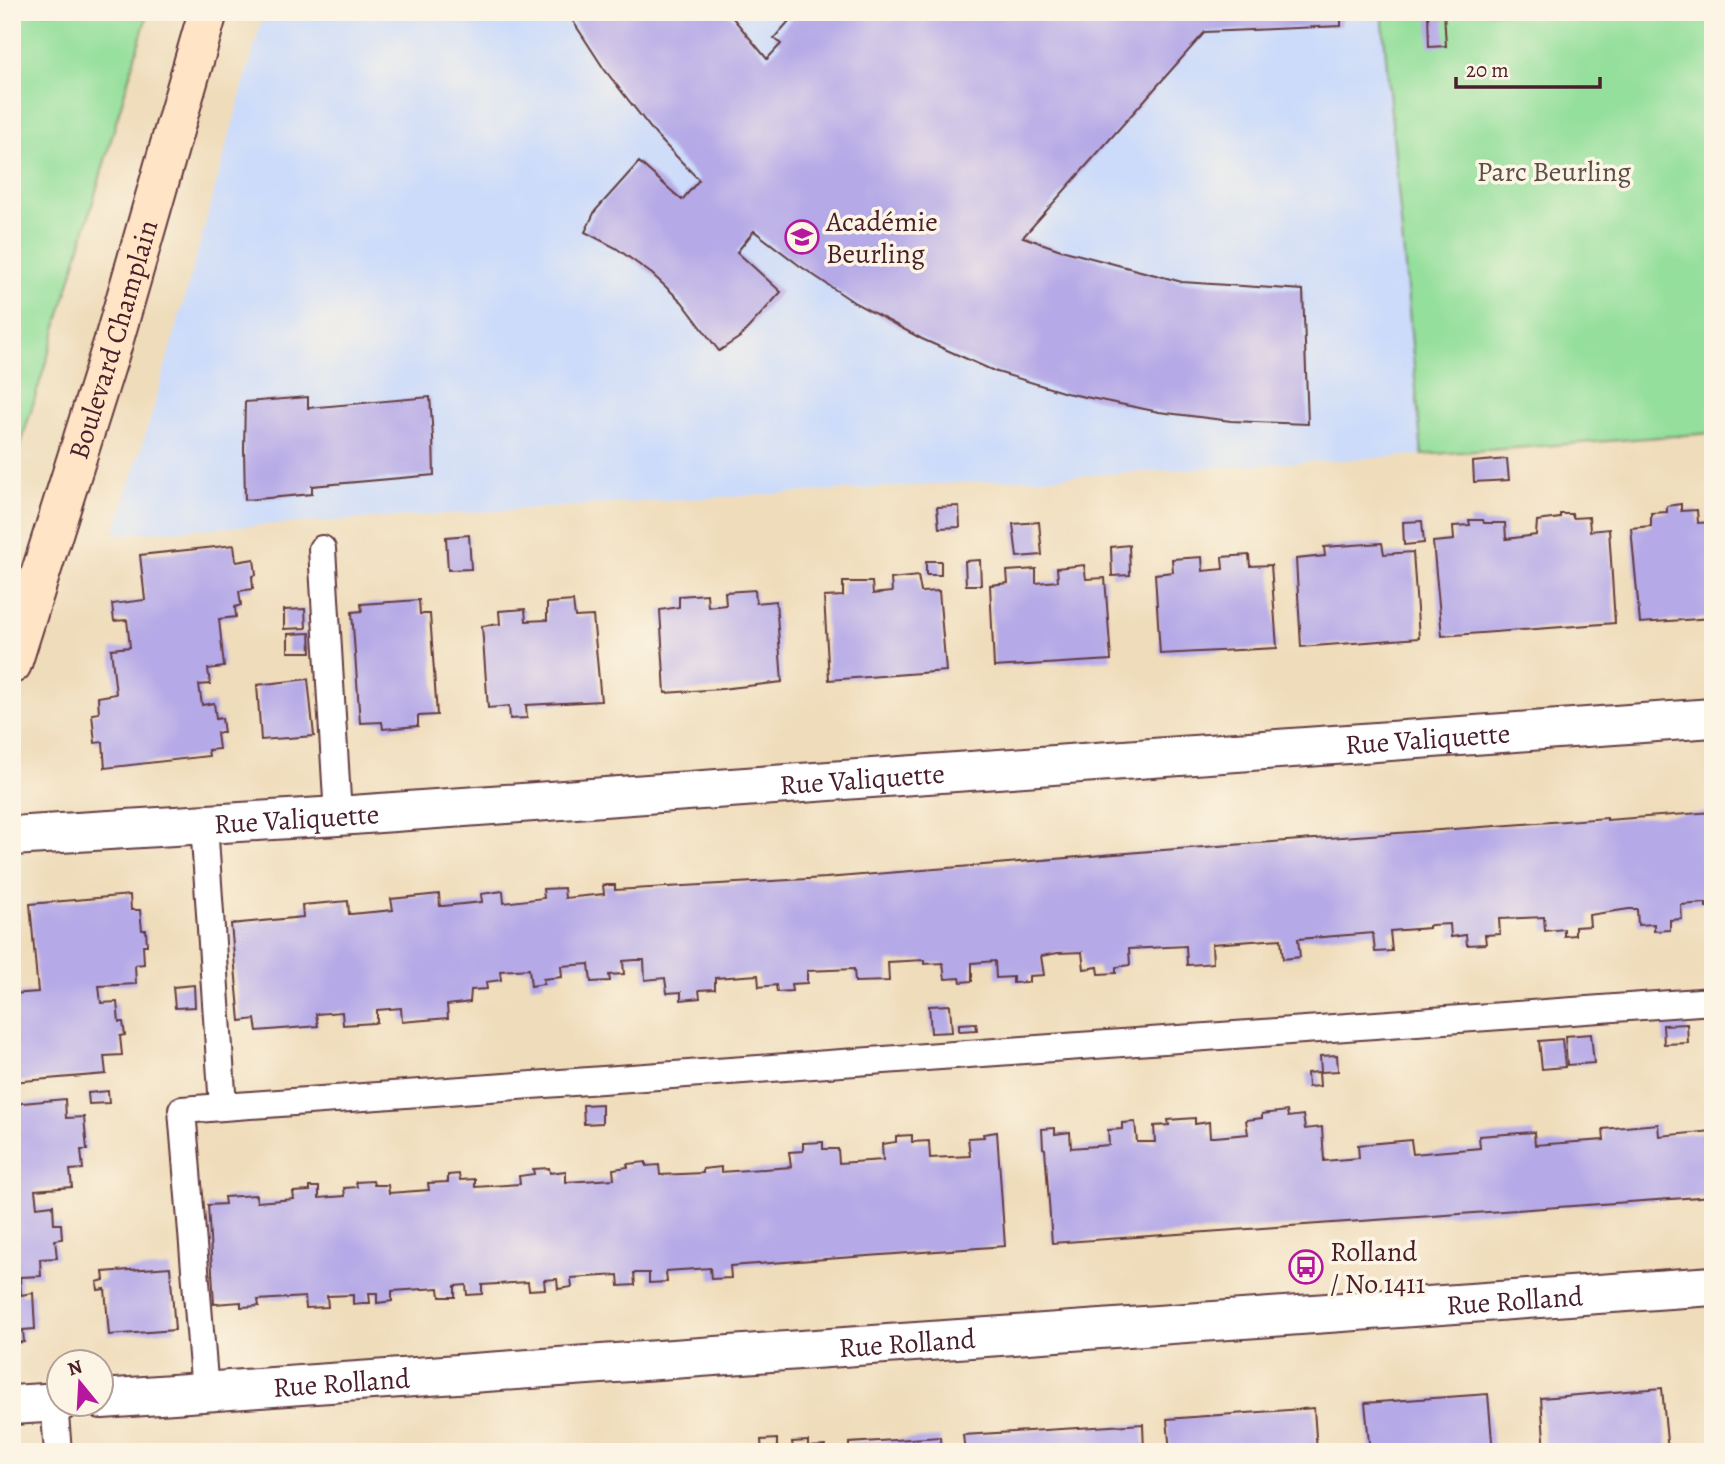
<svg xmlns="http://www.w3.org/2000/svg" width="1725" height="1464" viewBox="0 0 1725 1464" font-family="Alegreya,serif">
<style>
.built{fill:#ccdbfa}
.green{fill:#94df9b;stroke:#6f7f63;stroke-width:2}
.building{fill:#b5a9e7}
.lines{fill:none;stroke-linecap:round;stroke-linejoin:round}
.lane-casing{stroke:#633b40;stroke-width:30}
.street-casing{stroke:#633b40;stroke-width:42}
.secondary-casing{stroke:#633b40;stroke-width:42}
.lane{stroke:#fff;stroke-width:26}
.street{stroke:#fff;stroke-width:38}
.secondary{stroke:#ffe4c6;stroke-width:38}
.labels{text-anchor:middle;stroke-width:7;stroke-linejoin:round;paint-order:stroke}
.park-label{font-size:28px;fill:#5c4f47;stroke:#fcf5e5}
.poi-label{font-size:28px;fill:#4a1f2b;stroke:#fcf5e5;text-anchor:start}
.street-label{font-size:28px;fill:#4a1f2b;stroke:#fcf5e5}
</style>
<rect width="100%" height="100%" fill="#fcf5e5"/>
<filter id="ink" filterUnits="userSpaceOnUse"><feTurbulence type="fractalNoise" baseFrequency=".0143" numOctaves="2"/><feDisplacementMap in="SourceGraphic" scale="14" xChannelSelector="R" yChannelSelector="G"/><feConvolveMatrix kernelMatrix="1 2 1 2 8 2 1 2 1" color-interpolation-filters="sRGB"/></filter>
<filter id="wash" filterUnits="userSpaceOnUse"><feTurbulence type="fractalNoise" baseFrequency=".00686" numOctaves="4" result="noise"/><feDisplacementMap in="SourceGraphic" scale="28" xChannelSelector="R" yChannelSelector="G"/><feGaussianBlur stdDeviation="1.57" result="paint"/><feColorMatrix in="noise" values="0 0 0 0 0 0 0 0 0 0 0 0 0 0 0 0 0 1.4 0 .05"/><feComposite in="paint" operator="in"/></filter>
<g filter="url(#wash)">
<rect width="100%" height="100%" fill="#efdcba"/>
<!-- built -->
<path class="built" d="M264 12H1382L1422 455 114 534 154 407Z"/>
<!-- green -->
<path class="green" d="M12 12H148L54 336 12 473Z
M1382 12H1713V433L1422 455Z"/>
<g id="blocks">
<!-- building -->
<path class="building" d="M567 12H728L767 59 781 44 774 38 797 12H1341V26L1205 32 1023 237 1061 250 1182 282 1303 290 1308 424 1231 421 1159 412 1066 393 994 371 922 339 855 303 800 266 754 231 737 252 781 292 740 337 719 351 682 302 652 274 616 248 585 232 595 211 639 162 682 200 699 180 656 135 604 69Z
M1428 12H1444L1446 46 1429 47Z
M308 397V408L430 397 433 437 434 475 312 486V494L245 500 244 449 245 402Z
M1507 459 1509 480 1474 482 1473 462Z
M1681 504V511L1697 510 1698 523 1713 522V618L1640 623 1631 528 1651 526V513L1667 512V506Z
M959 506 960 527 939 528 937 507Z
M1560 514H1572L1573 518 1589 517 1590 531 1609 529 1615 623 1442 636 1433 542 1454 540 1453 526 1470 525 1469 520H1483L1484 523H1505L1506 539 1536 535 1537 521 1560 518Z
M1422 521 1424 543 1404 545 1403 522Z
M1039 522 1042 555 1017 557 1013 524Z
M469 535 471 569 448 570 446 537Z
M1382 543 1384 554 1413 552 1419 638 1301 647 1296 559 1325 556 1324 547Z
M234 545 236 562 254 559 256 575 252 576 253 589 239 591 241 605 235 607 236 617 219 619 224 667 208 669 210 684 199 685 202 705 214 703 216 719 222 718 224 733H217L219 749 208 750 209 756 105 768 103 742 95 743 92 714 99 713 98 697 116 694 111 649 130 647 127 620 114 621 112 604 145 600 140 555Z
M1129 545 1130 575 1112 576 1111 547Z
M1249 555 1250 566 1271 565 1277 648 1160 654 1155 574 1173 572 1172 559 1202 557 1203 571 1223 569 1222 557Z
M980 560 981 585H966L965 561Z
M926 561H941V575H926Z
M1084 565 1086 579 1105 578 1111 660 994 667 990 585 1008 583 1007 571 1036 569V583L1058 581 1057 568Z
M918 576 921 592 939 591 946 671 829 680 824 597 843 596V582H872L873 594 881 593 892 592 891 579Z
M755 590 756 603 776 601 782 682 721 689 665 693 660 610 679 607V596L707 594 708 607 726 605 725 592Z
M419 600 420 614H430L437 715 418 716V726L383 729 382 722 360 723 352 612 362 611 361 604Z
M573 601 575 617 593 616 601 701 526 705 527 718 510 719 509 706 488 708 482 626 500 624 499 611 525 609 526 621 547 620V603Z
M305 609 306 628 284 629V610Z
M310 633 311 652H288V634Z
M308 679 314 736 261 740 257 685Z
M1713 812V907H1706V903L1681 905 1682 919 1670 920V930L1654 931V924L1638 925 1637 909H1629L1589 915 1590 926 1575 927V935L1564 936V929L1545 931 1544 917 1499 919 1500 934 1485 935 1486 944 1467 945 1466 935 1451 937 1450 924 1431 925 1429 926V928L1390 931 1392 951 1375 952 1373 933 1298 939 1300 957 1283 959 1281 939 1212 944 1213 963 1203 964 1187 965 1186 946 1129 949 1130 965 1116 967V973L1099 974 1098 967 1084 969 1082 952 1058 953 1041 956 1044 975 1029 976V982L1013 983V977L996 978 995 961 972 963V981L961 982 960 978 945 979 943 963 924 964V960L888 962 889 981 855 982 854 969 807 971V983L791 984 792 991 777 992 776 985 759 987 758 975 715 978V989L699 990 700 998 681 1000V992L667 993 665 978 645 980 644 960H635L623 961 624 974 609 975 610 981 591 982 589 964 561 966 562 977 543 979 544 984 531 986 529 969 500 971 501 980 486 982 487 989 471 990 470 1002 447 1005 448 1018 402 1022 401 1008 377 1010V1022L374 1023 343 1025 342 1012 316 1014 318 1026 257 1031 255 1019 240 1021 231 924 303 917 302 905 348 901 349 914H351L393 910 391 899 439 894 440 906H443L482 902 481 894 503 891 504 903 544 898 543 889 564 888 565 898 604 894 603 885H615V890L826 878 1163 850 1607 818V820Z
M130 895 131 910H140L142 930H146L147 945H143L144 964 135 965 136 984 99 986 101 1003 117 1002 119 1022H123L125 1035 120 1036 122 1055 104 1056 106 1074 12 1082V994L38 992 30 904Z
M194 985 195 1007 175 1008 173 987Z
M950 1005 952 1032 931 1033 929 1006Z
M976 1023 977 1030 959 1031V1024Z
M1687 1024 1688 1043 1664 1044 1663 1025Z
M1591 1034 1594 1063 1567 1065 1565 1036Z
M1562 1039 1565 1067 1542 1069 1539 1041Z
M1337 1055 1338 1071 1321 1072 1320 1056Z
M1319 1072 1320 1086 1308 1087 1307 1073Z
M108 1091 109 1103 89 1104 88 1093Z
M65 1099 66 1118 84 1117 87 1150H81L83 1169 70 1170 72 1187 35 1190 37 1207 53 1205 54 1224H61L62 1239 55 1240 57 1258 40 1259 41 1276 20 1277 21 1295 33 1293 35 1329 23 1330 24 1342 12 1343V1104Z
M602 1104V1123L584 1124 583 1105Z
M1287 1111 1288 1117 1303 1115 1305 1129 1322 1127 1324 1161 1359 1158 1358 1145 1411 1140 1413 1154 1480 1148 1479 1136 1534 1132 1535 1145 1604 1140 1603 1129 1658 1124 1659 1136 1713 1131V1196L1052 1243 1045 1149 1043 1148 1042 1129 1055 1128V1134L1070 1132 1071 1148 1109 1145 1108 1130 1122 1129V1123L1135 1122 1137 1142H1155L1154 1126 1169 1125 1168 1120 1195 1118V1124L1209 1122 1210 1137H1215L1248 1134 1246 1120 1262 1118V1114Z
M997 1132 1005 1246 730 1266 731 1278 711 1279 710 1268 666 1271 667 1282 649 1283V1273H634L635 1285 619 1286 618 1275 571 1278 572 1287 558 1289 557 1279 544 1280 545 1289 529 1290 528 1282 482 1285V1294L467 1295 466 1285 455 1286V1297H440L439 1288 392 1291V1301L377 1303V1293H369L370 1303H363L353 1304V1295L327 1296 328 1307 306 1308 305 1297 258 1300 259 1306 241 1307V1302L214 1304 208 1205 225 1204 224 1197 256 1195 257 1202 294 1199 293 1192 310 1191V1187H319V1198L345 1196 344 1188 357 1187 356 1182 373 1181 374 1185H388L389 1193 429 1190 428 1183 448 1182V1175L459 1174 460 1180 475 1179V1187L520 1184 519 1176 534 1174 533 1169 549 1168 550 1173 566 1171V1182L614 1179 613 1169 628 1167 627 1164 646 1162V1166L659 1165 660 1175 703 1173V1169L721 1167V1172L791 1167 789 1152 803 1151V1143L823 1142V1149H838L839 1163 883 1160 882 1144 896 1142V1136L912 1135V1142L929 1141 930 1158 970 1156 968 1138 984 1137 983 1134Z
M170 1267 175 1330 109 1335 105 1289 98 1290 97 1282 104 1280 103 1272Z
M1662 1388 1668 1452H1545L1541 1398Z
M1488 1394 1493 1452H1370L1365 1403Z
M1314 1408 1317 1452H1170L1167 1419Z
M1143 1424 1144 1452H965L963 1435Z
M940 1437 941 1452H849V1443Z
M777 1439V1449L793 1448 792 1442 808 1441V1447L825 1446 826 1452H762L761 1440Z
M693 1446 694 1452H678V1447Z
M663 1448V1452H647V1449Z"/>
</g>
</g>
<g filter="url(#ink)">
<use href="#blocks" fill-opacity="0" stroke="#633b40" stroke-width="2"/>
<g class="lines">
<defs>
<path id="lane" d="M322 549 338 816
M204 824 223 1107 1713 1001
M205 1392 182 1110 223 1107
M54 1403 58 1452"/>
<g id="street">
<path id="s1" d="M12 836 338 816 1713 718"/>
<path id="s2" d="M102 1399 1713 1286"/>
<path d="M12 1405 60 1402"/>
</g>
<g id="secondary">
<path id="s3" d="M12 664 113 343 208 12"/>
</g>
</defs>
<!-- lane casing -->
<use href="#lane" class="lane-casing"/>
<!-- street casing -->
<use href="#street" class="street-casing"/>
<!-- secondary casing -->
<use href="#secondary" class="secondary-casing"/>
<!-- lane -->
<use href="#lane" class="lane"/>
<!-- street -->
<use href="#street" class="street"/>
<!-- secondary -->
<use href="#secondary" class="secondary"/>
</g>
</g>
<!-- icons -->
<defs>
<symbol id="school-ring" viewBox="-11 -11 22 22"><circle r="9.5" fill="#fcf5e5" stroke="#b5179e" stroke-width="1.5"/><path d="M0-5L7-2L0 1L-7-2ZM-4 1L0 2.5L4 1V4Q0 6-4 4Z" fill="#b5179e"/></symbol>
<symbol id="bus-ring" viewBox="-11 -11 22 22"><circle r="9.5" fill="#fcf5e5" stroke="#b5179e" stroke-width="1.5"/><path d="M-5-6H5V4H4V6H2V4H-2V6H-4V4H-5ZM-3.5-4V0h7V-4ZM-3.5 1.2v1.5H-2V1.2ZM2 1.2v1.5H3.5V1.2Z" fill="#b5179e"/></symbol>
</defs>
<g fill-rule="evenodd">
<use href="#school-ring" x="783" y="218" width="38" height="38"/>
<use href="#bus-ring" x="1287" y="1248" width="38" height="38"/>
</g>
<g class="labels">
<!-- park labels -->
<g class="park-label">
<text x="1554" y="181">Parc Beurling</text>
</g>
<!-- poi labels -->
<g class="poi-label">
<text x="826" y="231">Académie<tspan x="826" dy="32">Beurling</tspan></text>
<text x="1330" y="1261">Rolland<tspan x="1330" dy="32">/ No 1411</tspan></text>
</g>
<!-- street labels -->
<g class="street-label">
<text dy="10" stroke="none"><textPath href="#s3" startOffset="340">Boulevard Champlain</textPath></text>
<text dy="10" stroke="none"><textPath href="#s1" startOffset="1419">Rue Valiquette</textPath></text>
<text dy="10" stroke="none"><textPath href="#s1" startOffset="852">Rue Valiquette</textPath></text>
<text dy="10" stroke="none"><textPath href="#s1" startOffset="285">Rue Valiquette</textPath></text>
<text dy="10" stroke="none"><textPath href="#s2" startOffset="1416">Rue Rolland</textPath></text>
<text dy="10" stroke="none"><textPath href="#s2" startOffset="807">Rue Rolland</textPath></text>
<text dy="10" stroke="none"><textPath href="#s2" startOffset="240">Rue Rolland</textPath></text>
</g>
</g>
<!-- margin -->
<rect width="1725" height="1464" fill="none" stroke="#fcf5e5" stroke-width="42"/>
<!-- north arrow -->
<g transform="translate(80 1383) rotate(342)"><circle r="33" fill="#fcf5e5" stroke="#b59f9b" stroke-width="2"/>
<path d="M0-5L12 26L0 18L-12 26Z" fill="#b5179e"/>
<text y="-10" font-size="19" font-weight="bold" text-anchor="middle" fill="#4a1f2b">N</text>
</g>
<!-- scale -->
<path d="M1456 77v10h144v-10" fill="none" stroke="#4a1f2b" stroke-width="3.5"/>
<text x="1466" y="77" font-size="21" fill="#4a1f2b" stroke="#fcf5e5" stroke-width="5" paint-order="stroke">20 m</text>
</svg>
